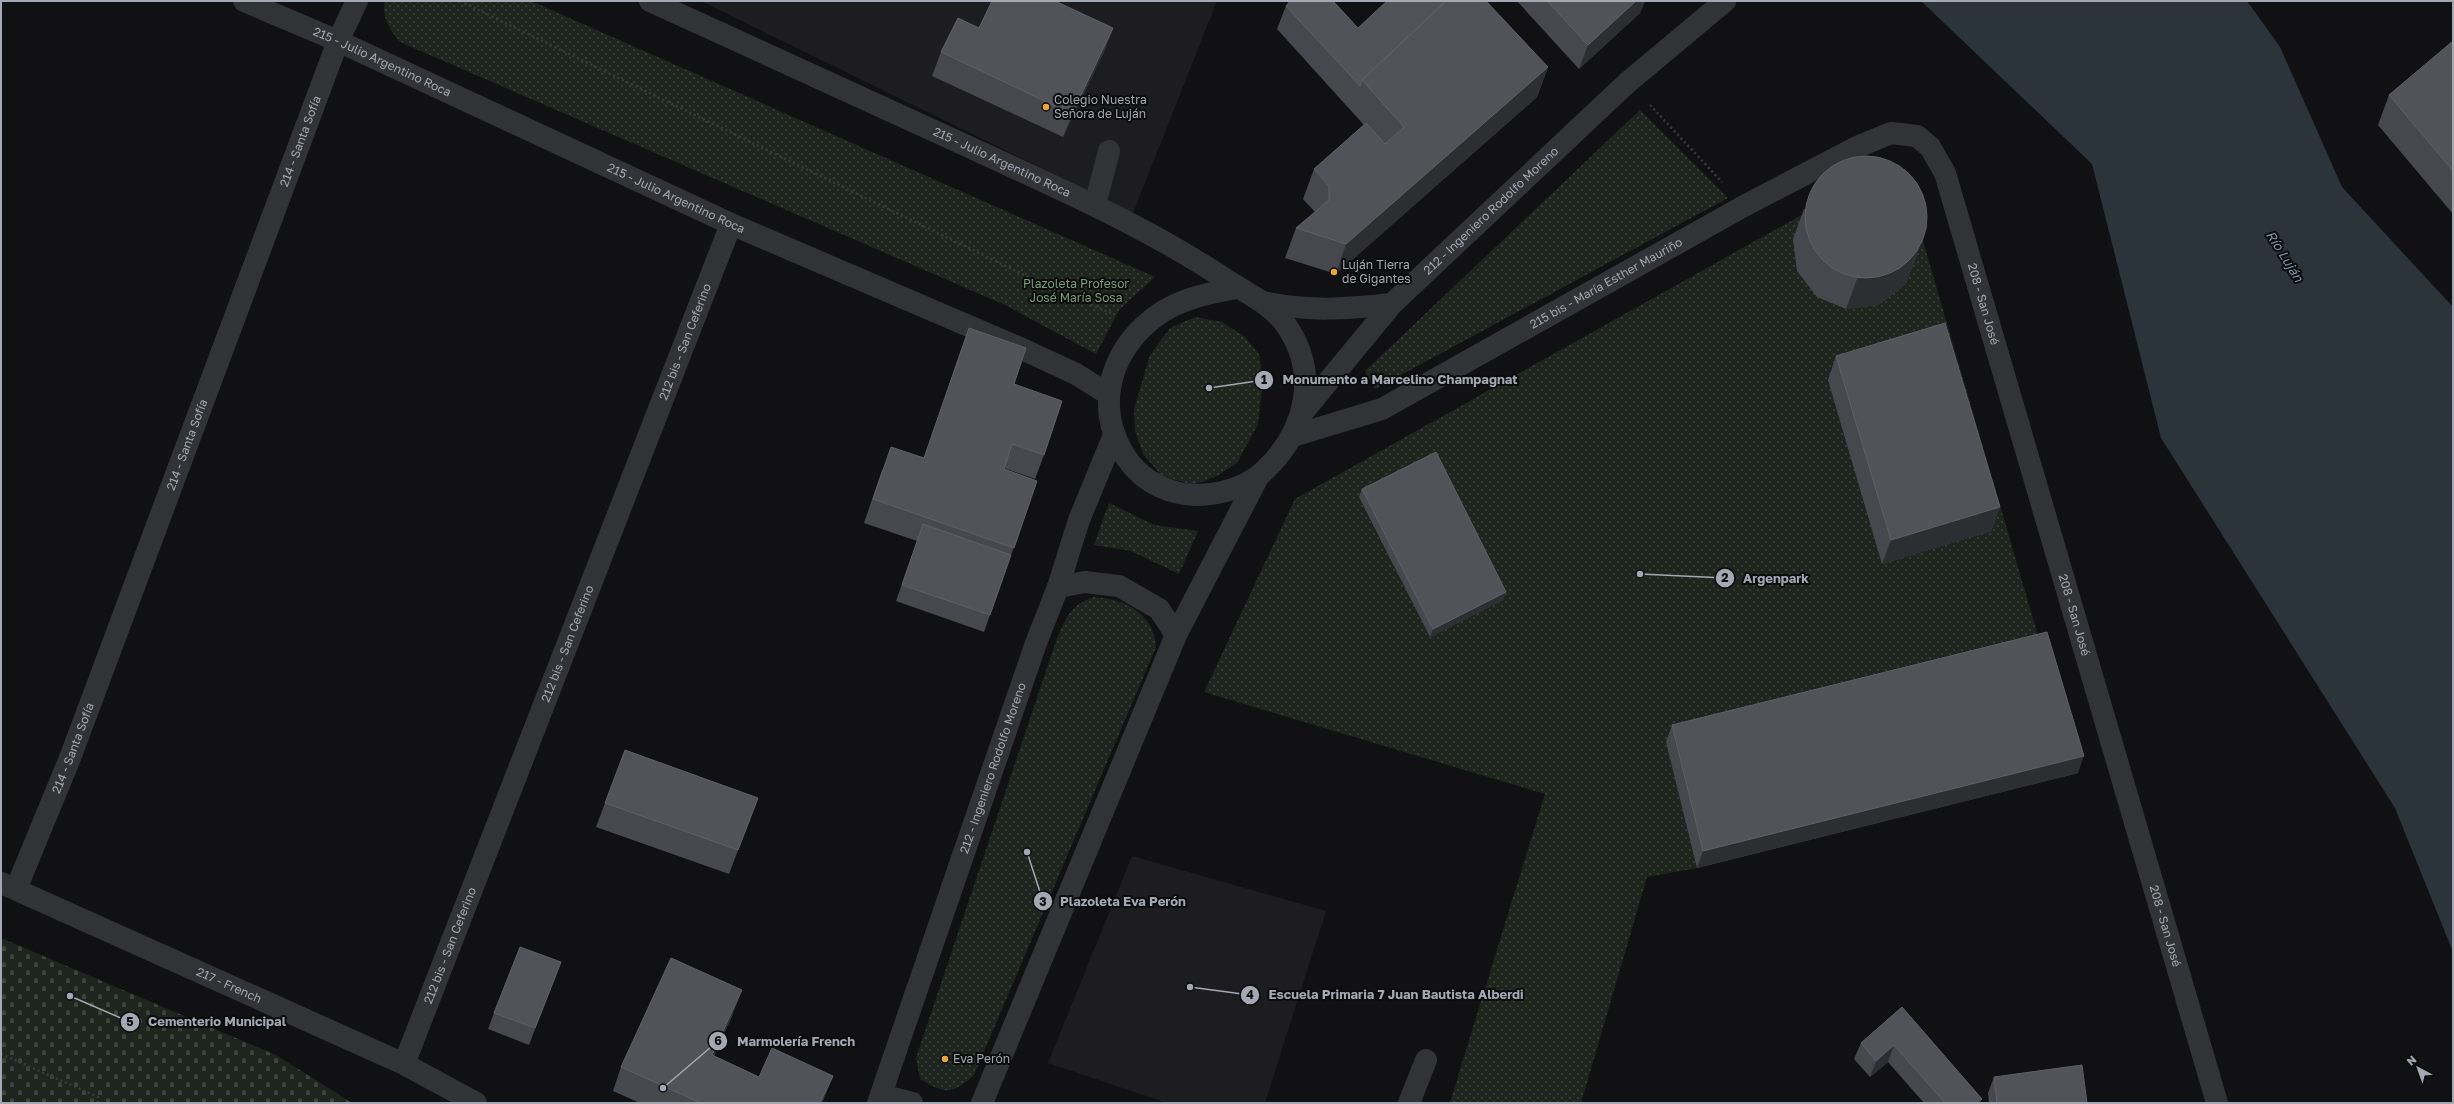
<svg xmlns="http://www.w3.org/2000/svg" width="2454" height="1104" viewBox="0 0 2454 1104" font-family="'Golos Text',sans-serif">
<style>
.built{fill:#1d1d1f}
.grass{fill:url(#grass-dots)}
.cemetery{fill:url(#cemetery-stones)}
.water{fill:#2b343a}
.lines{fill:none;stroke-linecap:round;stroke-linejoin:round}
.path{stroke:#383a3e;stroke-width:2.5;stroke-dasharray:2 3;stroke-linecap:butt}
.minor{stroke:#323337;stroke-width:22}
.wall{fill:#47484e}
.shaded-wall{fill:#2d2e32}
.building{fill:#515359;stroke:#5e6067}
.poi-dot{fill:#eaa832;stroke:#0c0c0d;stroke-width:1.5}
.labels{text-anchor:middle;stroke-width:4;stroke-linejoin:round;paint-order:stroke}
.street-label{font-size:12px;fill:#a3a8b3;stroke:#0c0c0d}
.poi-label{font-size:12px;fill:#a3a8b3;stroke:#0c0c0d;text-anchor:start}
.park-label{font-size:12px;fill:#7a9d7c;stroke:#0c0c0d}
.water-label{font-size:13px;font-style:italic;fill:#7b97ad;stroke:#0c0c0d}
.leader{fill:none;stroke:#a3a8b3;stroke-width:1.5}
.callout-dot{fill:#a3a8b3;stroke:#0c0c0d;stroke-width:1.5}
.mark-label{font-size:12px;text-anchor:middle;font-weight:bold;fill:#111}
.callout-label{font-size:13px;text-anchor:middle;font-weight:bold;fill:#a3a8b3;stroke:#0c0c0d;stroke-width:4;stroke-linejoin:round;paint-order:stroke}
</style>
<defs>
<pattern id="grass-dots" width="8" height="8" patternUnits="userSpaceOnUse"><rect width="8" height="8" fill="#1e251e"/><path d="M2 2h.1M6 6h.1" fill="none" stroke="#3c423c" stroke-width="1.8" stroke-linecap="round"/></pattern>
<pattern id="cemetery-stones" width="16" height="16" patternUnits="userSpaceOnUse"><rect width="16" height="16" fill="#1e251e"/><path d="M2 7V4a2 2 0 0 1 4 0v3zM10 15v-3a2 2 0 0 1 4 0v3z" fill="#3c423c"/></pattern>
</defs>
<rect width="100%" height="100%" fill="#111113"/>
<!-- built -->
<path class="built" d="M701 1H1217L1133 213Z
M1132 856 1326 911 1265 1103H1167L1048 1063Z"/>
<!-- grass -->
<path class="grass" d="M385 1H531L1155 277 1119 310 1096 354 1005 305 400 42C390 30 381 17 385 1Z
M1640 110 1728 198 1375 389 1365 371Z
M1855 185 1909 193 2078 773 1697 868 1647 877 1581 1103 1450 1102 1545 794 1204 692 1295 499Z
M1195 317 1222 322 1245 337 1259 354 1263 380 1258 424 1237 463 1215 477 1193 485 1162 476 1143 454 1135 431 1134 409 1150 355 1170 328Z
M1109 503 1154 525 1198 531 1179 574 1131 551 1094 545Z
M1094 597C1125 599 1154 613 1156 647L974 1075C952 1095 945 1094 920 1079L916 1058 1056 641C1066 619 1069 605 1094 597Z"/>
<!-- cemetery -->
<path class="cemetery" d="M1 938 276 1055 352 1103H1Z"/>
<!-- water -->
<path class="water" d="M1921 1H2247L2280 47 2342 187 2453 307V952L2395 808 2161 438 2092 164Z"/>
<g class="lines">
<!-- path -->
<path class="path" d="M460 1 1051 288 1111 313
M1650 105 1722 182
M1 1054 98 1097V1103"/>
<!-- minor -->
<g class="minor">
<path id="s1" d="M244 1 338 41 731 224 1020 348 1076 374 1108 394"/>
<path id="s2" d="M650 1C756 49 862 98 967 146 1055 187 1144 225 1225 279 1246 293 1272 304 1286 325 1320 374 1306 431 1265 470 1244 491 1203 500 1175 492 1151 486 1132 470 1121 449 1098 407 1109 359 1144 326 1170 301 1202 294 1237 288"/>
<path d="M1095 205 1109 151"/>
<path d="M1263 302C1311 312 1344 309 1392 304"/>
<path id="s3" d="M1303 412 1392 304 1627 83 1725 1"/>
<path id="s4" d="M1293 436 1382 409 1744 206 1857 147 1891 133 1917 136 1930 147 1945 173 2217 1103"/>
<path d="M1058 587 1085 582 1119 586 1159 609 1176 635"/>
<path id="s5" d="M1 883 404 1064 476 1103"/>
<path id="s6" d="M16 889 70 758 338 41 357 1"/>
<path id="s7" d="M404 1064 731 224"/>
<path d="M881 1095 912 1103"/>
<path id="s8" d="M878 1103 1036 643 1058 587 1079 520 1114 435"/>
<path d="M982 1103 1176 635 1258 477"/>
<path d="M1409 1103 1426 1060"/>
</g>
</g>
<!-- wall -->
<path class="wall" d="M1517 1H1645L1640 13 1579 69Z
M1286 6 1358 28 1548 67 1537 97 1336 274 1285 258 1296 228 1315 212 1303 199 1314 169 1364 125 1277 29Z
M979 28H1113L1104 52 1063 137 932 76 941 52Z
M2453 41V214L2378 125 2389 95Z
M1804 209 1917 255 1905 285 1878 305 1846 309 1817 297 1797 271 1793 239Z
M969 328 1014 384 1044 455 1035 479 1004 468V469L1037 481 984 632 896 601 917 541 864 523 882 470 924 458Z
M1836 356 2000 507 1991 531 1882 564 1828 380Z
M1362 489 1506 592 1503 600 1430 637 1359 497Z
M1672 725 2078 773 1697 868 1666 742Z
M758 798 729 874 596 827 605 803Z
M561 962 529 1045 488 1029 494 1013Z
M1902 1007 1980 1103H1924L1888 1062 1870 1077 1854 1059 1861 1043Z
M733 1014 714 1056 759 1077 833 1076 822 1103H640L613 1091 621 1067Z
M1994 1077 2087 1103H1989L1988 1093Z"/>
<!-- shaded-wall -->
<path class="shaded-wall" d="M1636 1H1645L1640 13 1579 69 1588 45Z
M1113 28 1104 52 1063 137 1072 114Z
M1548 67 1537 97 1336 274 1346 244Z
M1928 225 1917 255 1905 285 1878 305 1846 309 1857 279Z
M2000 507 1991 531 1882 564 1891 540Z
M1506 592 1503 600 1430 637 1433 629Z
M2084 756 2078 773 1697 868 1703 851Z
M758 798 749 822 729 874 738 850Z
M561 962 555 979 529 1045 535 1028Z
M742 990 733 1014 703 1079 712 1055Z
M1894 1045 1888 1062 1870 1077 1876 1061Z
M833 1076 822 1103H820Z
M1982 1099 1980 1103H1977Z"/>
<!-- building -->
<path class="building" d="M992 1H1055L1113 28 1072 114 941 52 958 18 979 28Z
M1290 1H1333L1358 28 1387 1H1446L1362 80 1360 86 1286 6Z
M1446 1H1486L1548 67 1346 244 1296 228 1329 200V186L1314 169 1366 123 1385 144 1404 127 1362 80Z
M1547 1H1636L1588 45Z
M2453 41V171L2389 95Z
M1805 217a61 61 0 1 1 122 0a61 61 0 1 1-122 0Z
M1945 323 2000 507 1891 540 1836 356Z
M969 328 1026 348 1014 384 1062 401 1044 455 1012 444 1004 469 1037 481 1014 548 873 499 891 447 924 458Z
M1436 452 1506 592 1433 629 1362 489Z
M923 524 1011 555 990 615 902 585Z
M2047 632 2084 756 1703 851 1672 725Z
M625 750 758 798 738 850 605 803Z
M520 947 561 962 535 1028 494 1013Z
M671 958 742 990 712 1055 759 1077 772 1048 833 1076 820 1103H701L621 1067Z
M1902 1007 1982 1099 1977 1103H1945L1894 1045 1876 1061 1861 1043Z
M2082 1065 2087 1103H1997L1994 1077Z"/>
<!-- markers -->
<g class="poi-dot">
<circle cx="1046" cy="107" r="4"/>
<circle cx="1334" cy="272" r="4"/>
<circle cx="945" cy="1059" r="4"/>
</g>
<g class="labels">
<!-- street labels -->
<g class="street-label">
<text dy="4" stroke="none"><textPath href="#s1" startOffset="151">215 - Julio Argentino Roca</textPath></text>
<text dy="4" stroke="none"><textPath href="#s6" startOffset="800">214 - Santa Sofía</textPath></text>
<text dy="4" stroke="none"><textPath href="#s2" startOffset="387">215 - Julio Argentino Roca</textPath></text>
<text dy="4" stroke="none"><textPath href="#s1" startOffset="475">215 - Julio Argentino Roca</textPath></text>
<text dy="4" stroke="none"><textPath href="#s3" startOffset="276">212 - Ingeniero Rodolfo Moreno</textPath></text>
<text dy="4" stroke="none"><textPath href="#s4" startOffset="350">215 bis - María Esther Mauriño</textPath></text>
<text dy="4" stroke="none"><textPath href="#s4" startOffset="882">208 - San José</textPath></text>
<text dy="4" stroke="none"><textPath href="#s7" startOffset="775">212 bis - San Ceferino</textPath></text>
<text dy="4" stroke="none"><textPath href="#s6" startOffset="476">214 - Santa Sofía</textPath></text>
<text dy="4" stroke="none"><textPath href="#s4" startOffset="1206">208 - San José</textPath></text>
<text dy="4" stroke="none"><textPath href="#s7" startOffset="451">212 bis - San Ceferino</textPath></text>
<text dy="4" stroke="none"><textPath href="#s6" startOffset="152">214 - Santa Sofía</textPath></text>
<text dy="4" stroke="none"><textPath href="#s8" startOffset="354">212 - Ingeniero Rodolfo Moreno</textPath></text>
<text dy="4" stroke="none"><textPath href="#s4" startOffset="1530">208 - San José</textPath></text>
<text dy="4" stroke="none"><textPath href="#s7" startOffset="127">212 bis - San Ceferino</textPath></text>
<text dy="4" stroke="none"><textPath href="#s5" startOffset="250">217 - French</textPath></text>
</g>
<!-- poi labels -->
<g class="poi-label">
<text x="1054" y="104">Colegio Nuestra<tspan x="1054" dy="14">Señora de Luján</tspan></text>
<text x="1342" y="269">Luján Tierra<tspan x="1342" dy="14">de Gigantes</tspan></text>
<text x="953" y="1063">Eva Perón</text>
</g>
<!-- park labels -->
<g class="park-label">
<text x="1076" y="288">Plazoleta Profesor<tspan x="1076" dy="14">José María Sosa</tspan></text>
</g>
<!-- water labels -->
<g class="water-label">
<text transform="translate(2285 256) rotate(58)" y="5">Río Luján</text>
</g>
</g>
<!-- callouts -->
<path class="leader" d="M1209 388L1264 380M1640 574L1725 578M1027 852L1043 901M1190 987L1250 995M70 996L130 1022M663 1088L718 1041"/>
<g class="callout-dot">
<circle cx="1209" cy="388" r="4"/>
<circle cx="1640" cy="574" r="4"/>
<circle cx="1027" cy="852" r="4"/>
<circle cx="1190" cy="987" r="4"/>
<circle cx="70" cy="996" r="4"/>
<circle cx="663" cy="1088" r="4"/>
<circle cx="1264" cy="380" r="10"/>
<circle cx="1725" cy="578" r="10"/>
<circle cx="1043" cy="901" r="10"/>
<circle cx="1250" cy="995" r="10"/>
<circle cx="130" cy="1022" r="10"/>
<circle cx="718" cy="1041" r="10"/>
</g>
<g class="mark-label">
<text x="1264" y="384">1</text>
<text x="1725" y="582">2</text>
<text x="1043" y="906">3</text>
<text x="1250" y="999">4</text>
<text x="130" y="1026">5</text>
<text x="718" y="1045">6</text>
</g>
<g class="callout-label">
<text x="1400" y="384">Monumento a Marcelino Champagnat</text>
<text x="1776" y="583">Argenpark</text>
<text x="1123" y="906">Plazoleta Eva Perón</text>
<text x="1396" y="999">Escuela Primaria 7 Juan Bautista Alberdi</text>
<text x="217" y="1026">Cementerio Municipal</text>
<text x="796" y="1046">Marmolería French</text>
</g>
<!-- border -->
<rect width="2454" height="1104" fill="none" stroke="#a3a8b3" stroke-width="4"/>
<!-- north arrow -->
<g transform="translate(2418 1068) rotate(319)" stroke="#0c0c0d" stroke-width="3" paint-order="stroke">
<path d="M0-3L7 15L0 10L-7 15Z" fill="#a3a8b3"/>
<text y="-6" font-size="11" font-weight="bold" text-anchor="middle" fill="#a3a8b3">N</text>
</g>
</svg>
